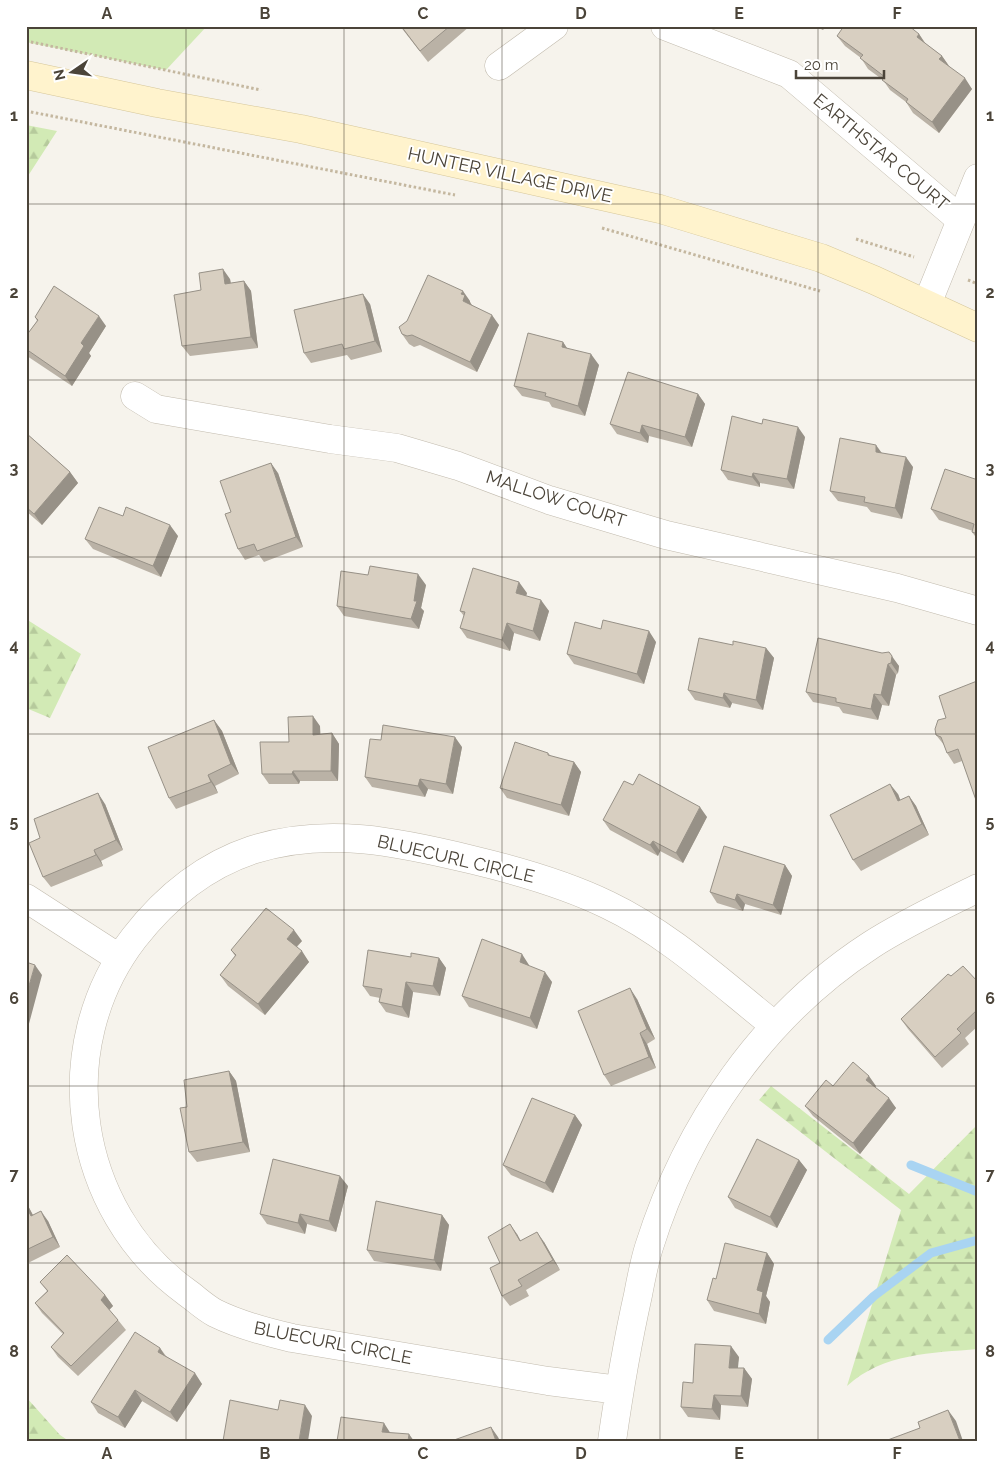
<svg xmlns="http://www.w3.org/2000/svg" width="1004" height="1467" viewBox="0 0 1004 1467" font-family="Raleway,sans-serif">
<style>
.forest{fill:url(#forest-firs)}
.green{fill:#d2eab5}
.lines{fill:none;stroke-linecap:round;stroke-linejoin:round}
.stream{stroke:#a9d4f2;stroke-width:9}
.street-casing{stroke:#c2bbae;stroke-width:29}
.secondary-casing{stroke:#d6c79b;stroke-width:29}
.path{stroke:#c4b79f;stroke-width:3;stroke-dasharray:2.5 2.5;stroke-linecap:butt}
.street{stroke:#fff;stroke-width:28}
.secondary{stroke:#fff3cd;stroke-width:28}
.wall{fill:#bab2a6}
.shaded-wall{fill:#979187}
.building{fill:#d8cfc1;stroke:#979187}
.grid{fill:none;stroke:#4b4439;stroke-width:1;stroke-opacity:0.55}
.labels{text-anchor:middle;stroke-width:4;stroke-linejoin:round;paint-order:stroke}
.street-label{font-size:18px;fill:#4b4439;stroke:#fff}
.neatline{fill:none;stroke:#4b4439;stroke-width:2}
.grid-label{font-size:16px;text-anchor:middle;font-weight:bold;fill:#4b4439}
</style>
<defs>
<pattern id="forest-firs" width="22" height="20" patternUnits="userSpaceOnUse" patternTransform="scale(1.25)"><rect width="22" height="20" fill="#d2eab5"/><path d="M5 1l3.5 6h-7zM16 11l3.5 6h-7z" fill="#b6ca9c"/></pattern>
</defs>
<rect width="100%" height="100%" fill="#f6f3ec"/>
<!-- forest -->
<path class="forest" d="M26 125 57 131 26 179Z
M26 619 81 654 50 718 26 708Z
M771 1086 909 1194 978 1124V1349C932 1353 883 1353 847 1386L901 1210 759 1100Z
M26 1397 60 1435 69 1441H26Z"/>
<!-- green -->
<path class="green" d="M26 26H207L166 70 26 42Z"/>
<g class="lines">
<!-- stream -->
<path class="stream" d="M911 1165 978 1192
M828 1340 874 1296 931 1253 978 1240"/>
<defs>
<path id="street" d="M665 26 789 74 961 220
M499 66 554 26
M927 304 978 178
M135 396 156 409 330 439 397 448 458 466 549 500 666 535 897 588 978 611
M26 898 119 958
M619 1390 548 1381 292 1338C266 1332 239 1325 215 1313 204 1307 195 1298 185 1291 74 1210 50 1047 134 938 165 898 204 866 252 850 326 826 399 842 473 860 519 871 565 884 608 905 669 934 721 983 774 1025
M612 1441C619 1392 627 1344 638 1295 641 1279 644 1263 649 1247 687 1126 763 1015 871 945 905 923 942 906 978 888"/>
<path id="secondary" d="M26 75 157 103 301 129 660 209 821 258 874 280 978 328"/>
</defs>
<!-- street casing -->
<use href="#street" class="street-casing"/>
<!-- secondary casing -->
<use href="#secondary" class="secondary-casing"/>
<!-- path -->
<path class="path" d="M26 41 261 90
M26 111 455 195
M602 228 820 291
M856 239 914 257
M968 280 978 284"/>
<!-- street -->
<use href="#street" class="street"/>
<!-- secondary -->
<use href="#secondary" class="secondary"/>
</g>
<!-- wall -->
<path class="wall" d="M400 26H470L428 62Z
M814 26H825L823 30Z
M919 34 926 44 942 56 949 66 972 89 939 133 913 113 906 102 890 90 883 80 868 69 861 58 845 46 837 36Z
M230 279 231 283 244 281 251 291 258 348 190 356 182 346 201 290Z
M470 301V302L472 305 499 325 477 372 420 345 414 347 409 344 402 334Z
M370 304 382 352 351 360 347 355 311 363 304 353Z
M35 317 106 326 89 353 91 356 72 386 27 356 26 354V336L37 321Z
M563 342 567 348 599 365 585 416 552 407 549 402 522 396 514 386Z
M698 394 705 404 692 447 649 436 648 443 617 434 610 424Z
M26 433 70 472 78 483 42 525 26 511Z
M805 437 794 489 760 483V487L728 480 721 470Z
M882 453 913 467 902 519 871 512 867 507 838 501 830 491Z
M278 473 303 547 264 562 259 555 245 560 238 549 231 512Z
M978 480V540L972 532 973 531 939 520 931 509Z
M123 516 178 536 161 577 93 549 85 539Z
M426 585 421 608 424 611 419 629 344 616 337 606Z
M527 593 526 596 549 611 540 641 514 633 510 651 467 638 460 628 464 616 460 611Z
M601 629 656 642 644 684 574 664 567 654Z
M733 645 766 648 774 658 763 710 732 703 730 708 695 700 688 690Z
M882 653 899 666 898 673 896 675 889 706 882 705 878 720 843 713 839 707 813 702 806 692Z
M978 682V804L962 761 954 764 947 753 944 745 936 735 946 718Z
M214 720 222 731 239 774 215 786 218 793 176 809 169 798Z
M320 726V734L332 733 339 744 338 781H300L299 784H269L262 774 289 742Z
M462 747 453 794 428 789 425 797 372 787 365 777Z
M548 753 551 756 574 762 581 772 569 816 507 798 500 788Z
M633 785 707 817 683 863 660 851 658 856 610 830 603 820Z
M898 794 900 800 909 796 916 806 929 835 861 871 853 860Z
M105 804 123 850 101 861 103 866 51 887 43 877 40 838Z
M785 865 792 876 781 915 745 904 743 911 717 903 710 892Z
M302 941 297 947 309 962 265 1015 228 986 220 975 235 956 231 950Z
M411 957 439 958 446 968 440 996 413 992 409 1018 386 1012 379 1002 380 998 370 996 363 986Z
M529 965V966L552 982 537 1029 469 1007 462 996Z
M978 982V1026L965 1038 969 1044 942 1068 908 1029 901 1019Z
M637 999 655 1039 647 1044 656 1068 611 1086 604 1075Z
M229 1071 236 1081 250 1152 197 1162 189 1152 187 1107Z
M833 1086H876L875 1087 896 1108 860 1154 813 1116 805 1106Z
M575 1115 582 1125 553 1193 511 1175 503 1165Z
M799 1160 807 1170 777 1228 735 1208 728 1197Z
M348 1186 336 1232 307 1224 305 1234 267 1224 260 1214Z
M26 1202 33 1215 48 1221 60 1247 26 1264Z
M442 1215 449 1225 441 1271 374 1261 367 1250Z
M517 1234 520 1241 544 1242 560 1270 526 1290 529 1296 510 1306 502 1296 500 1263Z
M767 1253 774 1264 766 1296 770 1302 766 1324 714 1311 707 1300 716 1279Z
M40 1282 105 1295 113 1306 109 1310 118 1320 126 1330 78 1376 58 1357 51 1347 63 1334 42 1313 35 1303 47 1291Z
M160 1348 166 1356 202 1384 177 1422 142 1401 125 1428 98 1413 91 1402Z
M739 1357 737 1368H744L752 1379 748 1407 721 1405 720 1420 688 1417 681 1407 693 1383Z"/>
<!-- shaded-wall -->
<path class="shaded-wall" d="M821 26H825L823 30Z
M919 34 926 45 917 37Z
M942 56 949 66 939 59Z
M965 78 972 89 939 133 932 122Z
M223 269 230 279 232 294 225 284Z
M244 281 251 291 258 348 251 337Z
M463 291 470 301V302L472 306 463 301 461 294Z
M363 294 370 304 382 352 375 341Z
M492 315 499 325 477 372 470 362Z
M99 316 106 326 89 353 91 356 72 386 65 376 81 343Z
M563 342 570 353 562 347Z
M591 354 599 365 585 416 578 406Z
M698 394 705 404 692 447 685 437Z
M642 425 649 436 648 443 640 433Z
M798 427 805 437 794 489 787 479Z
M876 445 884 456 876 452Z
M906 457 913 467 902 519 895 508Z
M271 463 278 473 303 547 296 537Z
M70 472 78 483 42 525 34 514Z
M753 473 760 483V487L752 477Z
M170 525 178 536 161 577 153 566Z
M418 574 426 585 421 608 424 611 419 629 411 619Z
M519 582 527 593 524 603 516 593Z
M541 600 549 611 540 641 533 631Z
M507 623 514 633 510 651 502 640Z
M649 631 656 642 644 684 637 674Z
M766 648 774 658 763 710 756 700Z
M889 652 899 666 898 673 891 663Z
M888 664 896 675 889 706 881 695Z
M724 693 732 703 730 708 723 698Z
M874 694 882 705 878 720 871 709Z
M313 716 320 726 321 745 313 735Z
M214 720 222 731 239 774 231 764Z
M332 733 339 744 338 781 331 771Z
M455 737 462 747 453 794 446 784Z
M574 762 581 772 569 816 561 805Z
M293 771 300 781 299 784 292 774Z
M208 775 215 786 218 793 211 782Z
M420 779 428 789 425 797 418 786Z
M890 784 898 794 905 812 898 801Z
M98 793 105 804 123 850 116 840Z
M909 796 916 806 929 835 922 824Z
M700 807 707 817 683 863 676 853Z
M653 841 660 851 658 856 650 845Z
M94 850 101 861 103 866 96 855Z
M785 865 792 876 781 915 773 905Z
M737 894 745 904 743 911 735 900Z
M294 930 302 941 294 949 287 939Z
M302 951 309 962 265 1015 258 1004Z
M522 954 529 965 527 973 520 962Z
M439 958 446 968 440 996 433 986Z
M35 965 42 975 26 1035V996Z
M545 972 552 982 537 1029 530 1018Z
M406 982 413 992 409 1018 402 1007Z
M630 988 637 999 655 1039 647 1029Z
M640 1033 647 1044 656 1068 649 1057Z
M229 1071 236 1081 250 1152 243 1142Z
M869 1076 876 1086 873 1090 866 1080Z
M889 1098 896 1108 860 1154 853 1143Z
M575 1115 582 1125 553 1193 545 1183Z
M799 1160 807 1170 777 1228 770 1217Z
M340 1176 348 1186 336 1232 329 1221Z
M26 1202 39 1227 31 1216 26 1206Z
M41 1211 48 1221 60 1247 53 1237Z
M300 1214 307 1224 305 1234 298 1223Z
M442 1215 449 1225 441 1271 434 1260Z
M510 1224 517 1234 527 1252 520 1241Z
M537 1232 544 1242 560 1270 553 1260Z
M767 1253 774 1264 766 1296 770 1302 766 1324 759 1314 757 1290Z
M105 1295 113 1306 108 1311 101 1300Z
M731 1346 739 1357 737 1378 729 1368Z
M160 1348 167 1359 158 1352Z
M744 1368 752 1379 748 1407 741 1396Z
M195 1373 202 1384 177 1422 170 1412Z
M135 1390 142 1401 125 1428 118 1417Z
M714 1395 721 1405 720 1420 712 1409Z
M305 1405 312 1416 308 1441H299Z
M948 1410 956 1421 963 1441H960Z
M384 1423 391 1434 382 1432Z
M491 1427 498 1437 500 1441H496Z
M409 1434 414 1441H408Z"/>
<!-- building -->
<path class="building" d="M401 26H450L420 51Z
M844 26H909L919 34 917 37 942 56 939 59 965 78 932 122 906 102 908 99 882 80 885 77 860 58 863 55 837 36Z
M223 269 225 284 244 281 251 337 182 346 174 295 201 290 199 273Z
M428 275 463 291 461 294 465 295 463 301 492 315 470 362 412 335 407 336 402 334 399 327 407 321Z
M54 286 99 316 81 343 84 346 65 376 26 349V336L38 320 35 317Z
M363 294 375 341 344 349 342 344 304 353 294 310Z
M528 333 563 342 562 347 591 354 578 406 545 396 546 393 514 386Z
M628 372 698 394 685 437 642 425 640 433 610 424Z
M732 416 762 424 763 419 798 427 787 479 753 473 752 477 721 470Z
M26 433 70 472 34 514 26 507Z
M840 438 876 445V452L906 457 895 508 864 502 865 497 830 491Z
M271 463 296 537 257 551 254 544 238 549 225 514 231 512 220 481Z
M945 469 978 480V534L972 532 974 524 931 509Z
M99 507 123 516 126 507 170 525 153 566 85 539Z
M370 566 418 574 414 601H417L411 619 337 606 341 571 368 575Z
M473 568 519 582 516 593 541 600 533 631 507 623 502 640 460 628 465 612 460 611Z
M603 620 649 631 637 674 567 654 575 622 601 629Z
M699 638 733 645V641L766 648 756 700 724 693 723 698 688 690Z
M818 638 882 653 889 652 892 656 891 663 888 664 881 695 874 694 871 709 836 702V698L806 692Z
M977 681 978 802 977 803 958 749 947 753 941 737 936 735 935 729 938 720 946 718 939 696Z
M313 716V735L332 733 331 771H293L292 774H262L260 742H289L288 717Z
M214 720 231 764 208 775 211 782 169 798 148 747Z
M383 725 455 737 446 784 420 779 418 786 365 777 370 739 381 740Z
M515 742 548 753V755L574 762 561 805 500 788Z
M639 774 700 807 676 853 653 841 650 845 603 820 624 781 633 785Z
M890 784 898 801 909 796 922 824 853 860 830 815Z
M98 793 116 840 94 850 96 855 43 877 29 843 40 838 34 819Z
M724 846 785 865 773 905 737 894 735 900 710 892Z
M266 908 294 930 287 939 302 951 258 1004 220 975 236 955 231 950Z
M482 939 522 954 520 962 545 972 530 1018 462 996Z
M368 950 411 957V953L439 958 433 986 406 982 402 1007 379 1002 382 989 363 986Z
M26 962 35 965 26 996Z
M963 966 978 982V1009L957 1029 961 1033 935 1057 901 1019 948 974 951 976Z
M630 988 647 1029 640 1033 649 1057 604 1075 578 1011Z
M853 1062 869 1076 866 1080 889 1098 853 1143 805 1106 826 1080 833 1086Z
M229 1071 243 1142 189 1152 180 1108 187 1107 184 1080Z
M532 1098 575 1115 545 1183 503 1165Z
M757 1139 799 1160 770 1217 728 1197Z
M273 1159 340 1176 329 1221 300 1214 298 1223 260 1214Z
M376 1201 442 1215 434 1260 367 1250Z
M26 1206 31 1216 41 1211 53 1237 26 1250Z
M510 1224 520 1241 537 1232 553 1260 518 1280 522 1286 502 1296 490 1268 500 1263 488 1237Z
M725 1243 767 1253 757 1290 763 1292 759 1314 707 1300 713 1278 716 1279Z
M67 1255 105 1295 101 1300 118 1320 71 1366 51 1347 64 1333 35 1303 48 1291 40 1282Z
M135 1332 160 1348 158 1352 195 1373 170 1412 135 1390 118 1417 91 1402Z
M695 1344 731 1346 729 1368H744L741 1396 714 1395 712 1409 681 1407 683 1382 693 1383Z
M230 1400 278 1410 280 1400 305 1405 299 1441H223Z
M948 1410 960 1441H885L920 1428 918 1422Z
M341 1417 384 1423 382 1432 409 1434 408 1441H337Z
M491 1427 496 1441H454V1440Z"/>
<!-- grid -->
<path class="grid" d="M186 26V1441M344 26V1441M502 26V1441M660 26V1441M818 26V1441M26 204H978M26 380H978M26 557H978M26 734H978M26 910H978M26 1086H978M26 1263H978"/>
<g class="labels">
<!-- street labels -->
<g class="street-label">
<text transform="translate(881 152) rotate(40)" y="6">EARTHSTAR COURT</text>
<text transform="translate(510 175) rotate(12)" y="6">HUNTER VILLAGE DRIVE</text>
<text transform="translate(556 499) rotate(18)" y="6">MALLOW COURT</text>
<text transform="translate(456 859) rotate(13)" y="6">BLUECURL CIRCLE</text>
<text transform="translate(333 1343) rotate(11)" y="6">BLUECURL CIRCLE</text>
</g>
</g>
<!-- border -->
<rect width="1004" height="1467" fill="none" stroke="#ffffff" stroke-width="55"/>
<!-- north arrow -->
<g transform="translate(72 72) rotate(257)" stroke="#ffffff" stroke-width="4" paint-order="stroke">
<path d="M0-4L9 19L0 12L-9 19Z" fill="#4b4439"/>
<text y="-8" font-size="14" font-weight="bold" text-anchor="middle" fill="#4b4439">N</text>
</g>
<!-- scale -->
<path d="M796 70v8h88v-8" fill="none" stroke="#4b4439" stroke-width="2.5"/>
<text x="804" y="70" font-size="15" fill="#4b4439" stroke="#ffffff" stroke-width="4" paint-order="stroke">20 m</text>
<rect x="28" y="28" width="948" height="1412" class="neatline"/>
<g class="grid-label">
<text x="107" y="19">A</text>
<text x="265" y="19">B</text>
<text x="423" y="19">C</text>
<text x="581" y="19">D</text>
<text x="739" y="19">E</text>
<text x="897" y="19">F</text>
<text x="14" y="121">1</text>
<text x="990" y="121">1</text>
<text x="14" y="298">2</text>
<text x="990" y="298">2</text>
<text x="14" y="474">3</text>
<text x="990" y="474">3</text>
<text x="14" y="651">4</text>
<text x="990" y="651">4</text>
<text x="14" y="827">5</text>
<text x="990" y="827">5</text>
<text x="14" y="1004">6</text>
<text x="990" y="1004">6</text>
<text x="14" y="1180">7</text>
<text x="990" y="1180">7</text>
<text x="14" y="1357">8</text>
<text x="990" y="1357">8</text>
<text x="107" y="1459">A</text>
<text x="265" y="1459">B</text>
<text x="423" y="1459">C</text>
<text x="581" y="1459">D</text>
<text x="739" y="1459">E</text>
<text x="897" y="1459">F</text>
</g>
</svg>
